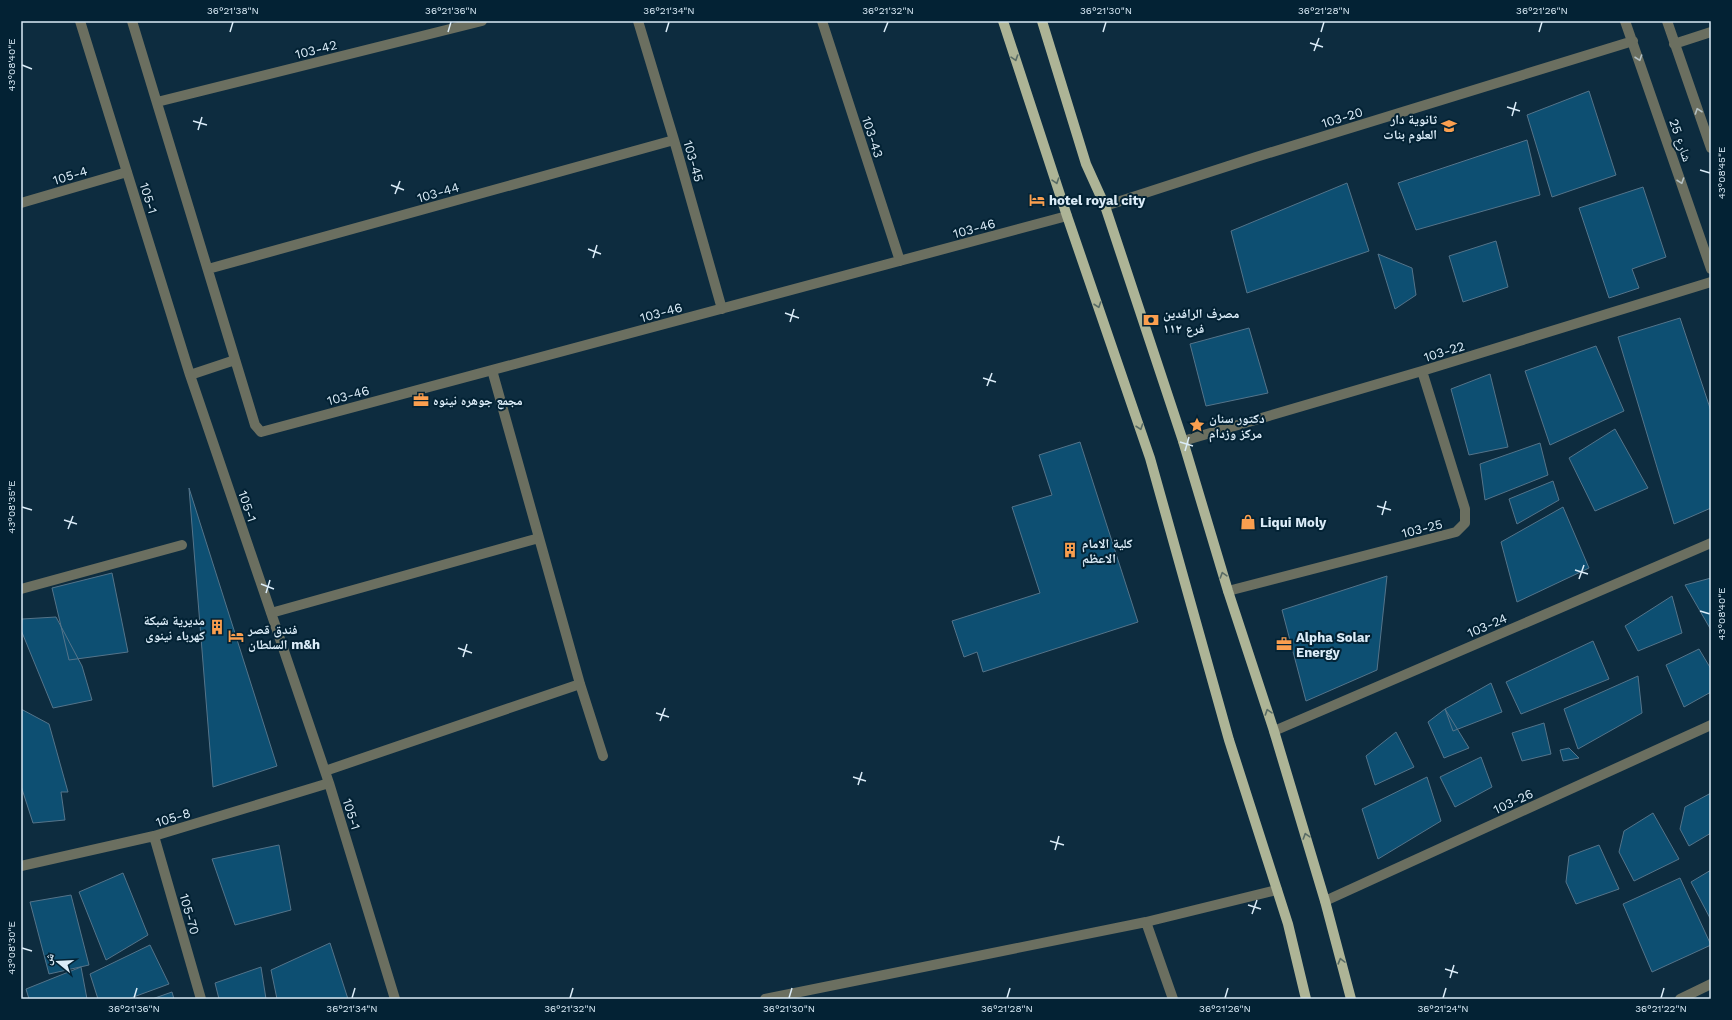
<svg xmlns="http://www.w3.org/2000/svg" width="1732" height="1020" viewBox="0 0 1732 1020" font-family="'Work Sans','Noto Naskh Arabic',sans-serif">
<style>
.building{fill:#0d4f72;stroke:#54748a}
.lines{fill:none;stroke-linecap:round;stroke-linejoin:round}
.minor{stroke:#6b6f60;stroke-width:10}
.major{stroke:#adb496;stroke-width:10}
.oneway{stroke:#586b65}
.oneway2{stroke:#b4c0c3}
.ticks{fill:none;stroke:#dbecf8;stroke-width:1.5}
.labels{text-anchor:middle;stroke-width:4;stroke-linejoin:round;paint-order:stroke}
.street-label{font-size:13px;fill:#dbecf8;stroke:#032234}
.poi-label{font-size:13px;font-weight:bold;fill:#dbecf8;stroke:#032234;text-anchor:start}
.neatline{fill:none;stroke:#dbecf8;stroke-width:1.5}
.ticks-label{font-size:10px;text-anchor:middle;fill:#dbecf8}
</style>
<rect width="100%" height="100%" fill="#0d2c3f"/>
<!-- building -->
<path class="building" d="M1589 91 1616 175 1552 197 1527 115Z
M1527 140 1540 195 1416 230 1398 183Z
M1347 183 1369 251 1247 293 1231 231Z
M1643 187 1666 257 1632 269 1639 288 1609 298 1579 208Z
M1496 241 1508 287 1463 302 1449 256Z
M1378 254 1412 268 1416 295 1395 309Z
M1680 318 1711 411V508L1674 524 1618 337Z
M1249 328 1268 393 1206 406 1190 344Z
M1596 346 1624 411 1550 445 1525 371Z
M1490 374 1508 447 1469 455 1451 389Z
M1615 429 1648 488 1595 511 1569 458Z
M1080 442 1138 622 983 672 977 652 964 657 952 621 1040 593 1012 507 1052 495 1039 455Z
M1540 443 1548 475 1485 500 1480 464Z
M1553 481 1559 500 1517 524 1509 499Z
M189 488 277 766 213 787Z
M1563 507 1589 568 1517 602 1501 542Z
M112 573 128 652 69 660 52 588Z
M1387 576 1377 670 1306 701 1282 610Z
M1711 578V630L1685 585Z
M1672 596 1682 633 1638 651 1625 626Z
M56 617 82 666 92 700 53 708 21 630 22 619Z
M1593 641 1609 679 1521 714 1506 682Z
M1699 649 1711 669V692L1684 707 1666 665Z
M1638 676 1642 713 1578 749 1564 709Z
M1491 683 1502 712 1453 731 1445 709Z
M21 709 49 724 68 792H61L65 820 33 823 21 786Z
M1445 709 1469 748 1444 758 1428 722Z
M1544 723 1551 754 1522 761 1512 733Z
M1396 732 1414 767 1375 785 1366 756Z
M1569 748 1579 758 1563 761 1560 750Z
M1481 757 1492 787 1455 807 1440 777Z
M1427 777 1441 821 1378 859 1362 809Z
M1711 793V833L1689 846 1680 829 1685 807Z
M1653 813 1679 859 1634 881 1619 852 1624 831Z
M279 845 291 910 235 925 212 859Z
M1599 845 1619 889 1576 904 1566 882 1569 856Z
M1711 870V920L1691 882Z
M123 873 148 935 106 960 79 892Z
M1680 878 1711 945 1652 972 1623 904Z
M71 895 89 965 49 974 30 902Z
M330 943 348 999H277L271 970Z
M150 945 169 984 128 999H98L90 974Z
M81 967 87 999H29L26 989Z
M261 967 266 999H219L215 983Z
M172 992 174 999H152Z"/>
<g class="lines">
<!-- minor -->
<path class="minor" d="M80 21 190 375 329 783 395 999
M132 21 255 425 261 432 1067 216
M638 21 674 140 722 309
M822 21 900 261
M1625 21 1711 269
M1667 21 1711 148
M1674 44 1711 32
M157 102 482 21
M21 203 127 172
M1105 206 1256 157 1633 41
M208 269 674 140
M492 370 580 684 603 756
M190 375 235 360
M1183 441 1422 371 1711 282
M21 589 182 545
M1228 591 1456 532 1465 523V509L1422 371
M271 613 539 538
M1274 731 1711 543
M325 771 580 684
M154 836 201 999
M21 866 154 836 329 783
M1325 901 1711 725
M1146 922 1173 999
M765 999 1146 922 1277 890
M1680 999 1711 984"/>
<!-- major -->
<path class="major" d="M1003 21 1067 216 1150 458 1229 740 1288 924 1306 999
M1042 21 1086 164 1105 206 1183 441 1228 591 1274 731 1325 901 1351 999"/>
</g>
<!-- one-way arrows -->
<defs><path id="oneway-chevron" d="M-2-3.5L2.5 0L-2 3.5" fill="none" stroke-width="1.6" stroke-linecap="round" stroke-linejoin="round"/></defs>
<g class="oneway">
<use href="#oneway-chevron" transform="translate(1015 58) rotate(72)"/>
<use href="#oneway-chevron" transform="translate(1056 181) rotate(72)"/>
<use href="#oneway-chevron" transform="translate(1098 305) rotate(71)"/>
<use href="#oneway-chevron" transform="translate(1140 427) rotate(71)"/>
<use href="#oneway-chevron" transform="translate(1223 575) rotate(-107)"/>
<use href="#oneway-chevron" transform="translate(1268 712) rotate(-108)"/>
<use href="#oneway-chevron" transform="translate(1306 836) rotate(-107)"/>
<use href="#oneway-chevron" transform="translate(1341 961) rotate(-105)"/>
</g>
<g class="oneway2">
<use href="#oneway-chevron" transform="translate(1639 58) rotate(71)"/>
<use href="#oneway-chevron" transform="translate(1698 111) rotate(-109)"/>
<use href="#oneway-chevron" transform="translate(1681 181) rotate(71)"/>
</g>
<!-- ticks -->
<path class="ticks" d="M230 32 233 22M448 32 451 22M666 32 669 22M884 32 888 22M1103 32 1106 22M1321 32 1324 22M1539 32 1542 22M1310 43 1323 47M1314 51 1319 38M22 65 32 69M1507 107 1520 111M1512 116 1516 102M193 121 207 125M198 130 202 117M1700 170 1710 173M391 185 404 190M395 194 400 181M588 249 601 254M593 258 597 245M785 313 799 318M790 322 794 309M983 378 996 382M987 386 992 373M1180 442 1193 446M1185 451 1189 437M1377 506 1391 510M22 507 32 510M1382 515 1386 501M64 520 77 524M68 529 73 516M1575 570 1588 574M1579 579 1584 565M261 584 274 589M266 593 270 580M1700 611 1710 614M458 648 472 653M463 657 467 644M656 713 669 717M660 721 665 708M853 777 866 781M858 785 862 772M1050 841 1064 845M1055 850 1059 836M1248 905 1261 909M1252 914 1257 900M22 948 32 951M1445 969 1458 973M1450 978 1454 965M134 998 137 988M352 998 355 988M570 998 573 988M789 998 792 988M1007 998 1010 988M1225 998 1228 988M1443 998 1446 988M1661 998 1664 988"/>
<!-- icons -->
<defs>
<symbol id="school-bare" viewBox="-9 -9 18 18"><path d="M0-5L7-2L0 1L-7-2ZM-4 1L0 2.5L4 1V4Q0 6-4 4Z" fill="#fa9f4f" stroke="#032234" stroke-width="2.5" paint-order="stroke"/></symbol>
<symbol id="hotel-bare" viewBox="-9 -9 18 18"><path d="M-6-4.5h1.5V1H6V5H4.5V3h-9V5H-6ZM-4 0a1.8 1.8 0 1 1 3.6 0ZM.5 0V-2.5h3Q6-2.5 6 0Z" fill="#fa9f4f" stroke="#032234" stroke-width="2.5" paint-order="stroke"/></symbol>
<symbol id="bank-bare" viewBox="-9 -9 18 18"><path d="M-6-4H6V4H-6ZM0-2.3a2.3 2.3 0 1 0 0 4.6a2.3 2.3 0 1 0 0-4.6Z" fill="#fa9f4f" stroke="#032234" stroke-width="2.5" paint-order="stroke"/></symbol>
<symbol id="office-bare" viewBox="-9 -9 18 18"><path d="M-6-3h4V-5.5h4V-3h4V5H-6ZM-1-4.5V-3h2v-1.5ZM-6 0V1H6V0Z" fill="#fa9f4f" stroke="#032234" stroke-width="2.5" paint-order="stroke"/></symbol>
<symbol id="sight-bare" viewBox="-9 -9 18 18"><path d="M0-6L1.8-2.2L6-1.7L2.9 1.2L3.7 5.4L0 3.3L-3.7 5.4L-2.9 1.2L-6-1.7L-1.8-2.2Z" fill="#fa9f4f" stroke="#032234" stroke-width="2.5" paint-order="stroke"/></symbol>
<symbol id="shop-bare" viewBox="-9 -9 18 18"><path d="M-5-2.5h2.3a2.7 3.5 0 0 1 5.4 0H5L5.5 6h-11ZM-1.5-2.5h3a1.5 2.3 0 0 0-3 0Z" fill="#fa9f4f" stroke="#032234" stroke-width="2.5" paint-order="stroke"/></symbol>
<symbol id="building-bare" viewBox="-9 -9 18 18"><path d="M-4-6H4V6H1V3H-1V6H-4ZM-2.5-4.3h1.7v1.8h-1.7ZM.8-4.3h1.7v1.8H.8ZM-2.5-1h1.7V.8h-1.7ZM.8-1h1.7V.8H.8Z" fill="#fa9f4f" stroke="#032234" stroke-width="2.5" paint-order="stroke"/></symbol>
</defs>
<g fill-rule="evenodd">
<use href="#school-bare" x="1438" y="115" width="22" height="22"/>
<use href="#hotel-bare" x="1026" y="189" width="22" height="22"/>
<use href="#bank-bare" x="1140" y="309" width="22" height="22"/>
<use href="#office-bare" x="410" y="389" width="22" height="22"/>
<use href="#sight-bare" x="1186" y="414" width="22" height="22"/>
<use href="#shop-bare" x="1237" y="511" width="22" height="22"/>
<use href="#building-bare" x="1059" y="539" width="22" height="22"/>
<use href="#building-bare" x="206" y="616" width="22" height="22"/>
<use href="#hotel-bare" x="225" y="625" width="22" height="22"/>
<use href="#office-bare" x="1273" y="633" width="22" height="22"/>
</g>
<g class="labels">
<!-- street labels -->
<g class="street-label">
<text transform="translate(316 49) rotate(-14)" y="5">103-42</text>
<text transform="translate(1342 117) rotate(-17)" y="5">103-20</text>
<text transform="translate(873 137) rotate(72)" y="5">103-43</text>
<text transform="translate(1681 140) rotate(71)" y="5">شارع 25</text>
<text transform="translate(694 161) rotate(74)" y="5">103-45</text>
<text transform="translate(70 175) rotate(-17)" y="5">105-4</text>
<text transform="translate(438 192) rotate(-16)" y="5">103-44</text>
<text transform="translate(149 198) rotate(73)" y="5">105-1</text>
<text transform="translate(974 228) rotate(-15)" y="5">103-46</text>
<text transform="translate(661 312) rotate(-15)" y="5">103-46</text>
<text transform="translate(1444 351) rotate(-17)" y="5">103-22</text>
<text transform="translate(348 395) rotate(-15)" y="5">103-46</text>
<text transform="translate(248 506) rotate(71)" y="5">105-1</text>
<text transform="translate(1422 528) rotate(-14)" y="5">103-25</text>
<text transform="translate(1487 625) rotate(-23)" y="5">103-24</text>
<text transform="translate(1513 801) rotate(-25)" y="5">103-26</text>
<text transform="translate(352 814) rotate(73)" y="5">105-1</text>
<text transform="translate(173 817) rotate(-17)" y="5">105-8</text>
<text transform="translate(190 914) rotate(74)" y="5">105-70</text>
</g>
<!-- poi labels -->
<g class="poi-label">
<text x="1437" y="124" text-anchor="end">ثانوية دار<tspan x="1437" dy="15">العلوم بنات</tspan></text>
<text x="1049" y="205">hotel royal city</text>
<text x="1163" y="318">مصرف الرافدين<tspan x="1163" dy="15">فرع ١١٢</tspan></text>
<text x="433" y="405">مجمع جوهره نينوه</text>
<text x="1209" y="423">دكتور سنان<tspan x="1209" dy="15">مركز وزدام</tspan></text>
<text x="1260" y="527">Liqui Moly</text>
<text x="1082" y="548">كلية الامام<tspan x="1082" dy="15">الاعظم</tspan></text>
<text x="205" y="625" text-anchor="end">مديرية شبكة<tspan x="205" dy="15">كهرباء نينوى</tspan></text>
<text x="248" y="634">فندق قصر<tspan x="248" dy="15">السلطان m&amp;h</tspan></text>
<text x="1296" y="642">Alpha Solar<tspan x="1296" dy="15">Energy</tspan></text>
</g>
</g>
<!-- border -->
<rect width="1732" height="1020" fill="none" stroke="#032234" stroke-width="44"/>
<!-- north arrow -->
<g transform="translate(58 962) rotate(288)" stroke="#032234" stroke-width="3" paint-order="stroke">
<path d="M0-3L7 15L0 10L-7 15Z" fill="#dbecf8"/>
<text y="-6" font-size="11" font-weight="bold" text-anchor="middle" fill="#dbecf8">ش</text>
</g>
<rect x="22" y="22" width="1688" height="976" class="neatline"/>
<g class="ticks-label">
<text x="233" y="14">36°21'38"N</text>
<text x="451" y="14">36°21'36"N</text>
<text x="669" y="14">36°21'34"N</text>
<text x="888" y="14">36°21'32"N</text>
<text x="1106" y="14">36°21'30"N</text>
<text x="1324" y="14">36°21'28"N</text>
<text x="1542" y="14">36°21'26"N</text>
<text transform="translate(11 65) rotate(-90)" y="4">43°08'40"E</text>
<text transform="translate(1721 173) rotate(-90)" y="4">43°08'45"E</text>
<text transform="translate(11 507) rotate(-90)" y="4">43°08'35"E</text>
<text transform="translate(1721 614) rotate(-90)" y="4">43°08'40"E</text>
<text transform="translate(11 948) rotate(-90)" y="4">43°08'30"E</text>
<text x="134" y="1012">36°21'36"N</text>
<text x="352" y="1012">36°21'34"N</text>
<text x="570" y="1012">36°21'32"N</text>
<text x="789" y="1012">36°21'30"N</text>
<text x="1007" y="1012">36°21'28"N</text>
<text x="1225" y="1012">36°21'26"N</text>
<text x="1443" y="1012">36°21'24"N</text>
<text x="1661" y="1012">36°21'22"N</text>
</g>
</svg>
